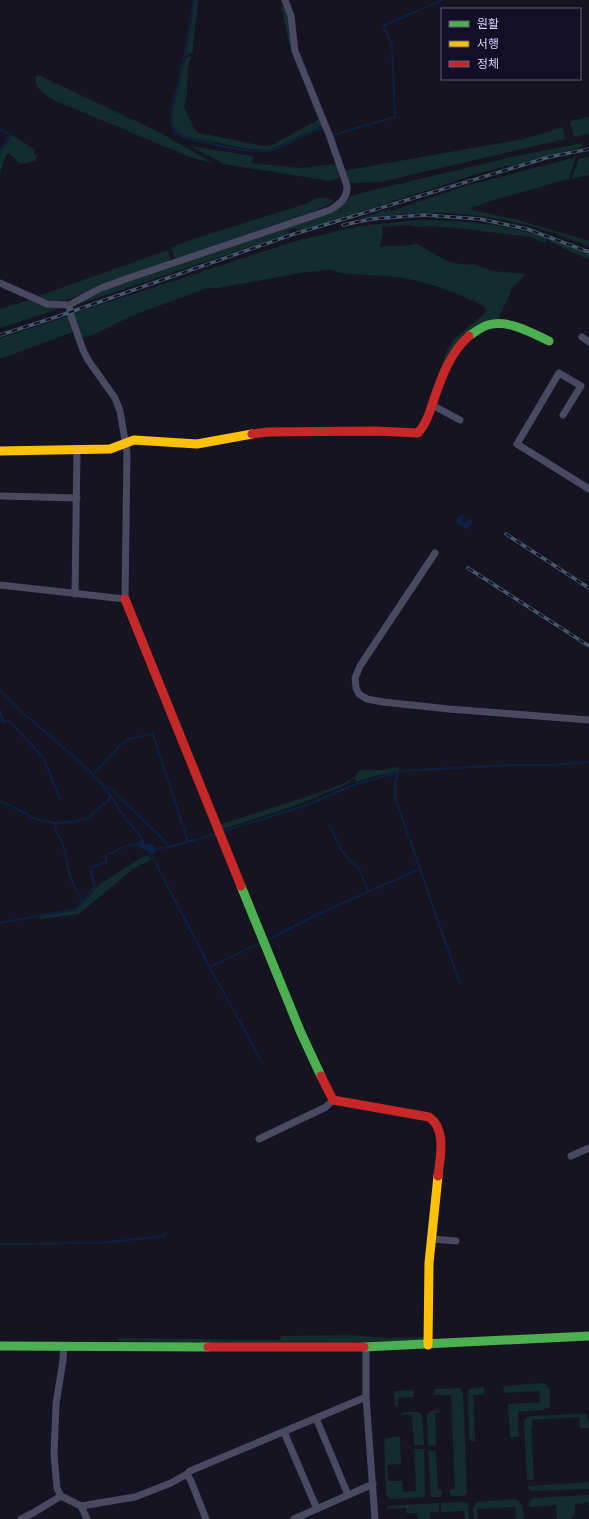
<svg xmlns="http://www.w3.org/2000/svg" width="589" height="1519" viewBox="0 0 589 1519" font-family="'Noto Sans','Noto Sans KR',sans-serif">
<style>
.green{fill:#132c2d}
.water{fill:#0d2144}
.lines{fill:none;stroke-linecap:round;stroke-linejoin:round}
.stream{stroke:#0d2144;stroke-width:2}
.street{stroke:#4a4962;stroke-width:7}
.fast{stroke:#4caf50;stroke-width:9}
.slow{stroke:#ffc107;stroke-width:9}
.jam{stroke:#c62828;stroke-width:9}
.rail-casing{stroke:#43596b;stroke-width:3.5}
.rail{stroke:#130f26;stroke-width:2;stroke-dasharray:6;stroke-linecap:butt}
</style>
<rect width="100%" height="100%" fill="#161421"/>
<!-- green -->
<path class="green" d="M195 0H198L193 46V52L186 56Z
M281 5 285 6 289 23 291 39 324 125 270 150 248 149 183 136 174 129 172 116 185 59 191 56 188 68 187 93 184 107 194 128 199 133 263 146 272 145 318 120 289 44Z
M38 75 159 132 213 163 192 158 56 101C46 95 33 89 36 76Z
M589 117V134L574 137 570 121Z
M563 127 565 139 381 182 356 183 350 182 347 180 342 171 524 139Z
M12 135 34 149V155L37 156 35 161 20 164 9 153 6 155 0 174V152Z
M583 143 582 147 484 172 303 230 297 231 295 228 288 230 289 234 73 306 101 291 343 202 349 197 361 193 521 155Z
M190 146 253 156 252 163 301 168 336 164 339 175V178L330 181 224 164Z
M576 157 569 179 490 201 470 209 480 212 515 219 589 241V247C537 223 474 211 417 213 397 214 377 217 357 219L390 209 391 211 465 186Z
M589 157V175L571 179 579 159Z
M317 198H328L333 201 331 203 311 213 175 259 171 248 187 241 305 204Z
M418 220C462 220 505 224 548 238L545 243 531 237 456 228 430 226 418 227 409 225 382 227 383 234 380 246H406L417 244 447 261 465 265 474 264 492 271 526 274 513 287 498 320 462 338 424 420 447 350 454 339 483 315 486 311 484 306C456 292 427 281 395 277 377 275 358 275 340 273L331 270 306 272 218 288H207L131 316 93 335 81 338 72 314 292 242 359 226Z
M550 239 589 254V260L549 241Z
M168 250 171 260 66 300 55 301 38 298 41 295Z
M28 300 47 306 62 308 0 328V309Z
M69 316 73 332 0 359V338Z
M395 767 400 769 394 772 375 776 355 782 356 775 360 770H383Z
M354 777 348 784 294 806 223 829 221 824 303 798 343 784Z
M149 855 151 860 133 869 79 914 40 919 39 917 77 910 100 884 142 857Z
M348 1335 391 1338 424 1337V1340C322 1345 221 1343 119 1341L117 1338 280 1340 281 1336Z
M542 1383 546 1384 550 1389V1407L542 1410 518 1412 519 1437H510L508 1404 540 1402 539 1391 504 1393 503 1386Z
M484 1387 485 1394 473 1395 475 1441H471L469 1437 468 1391 472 1388Z
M460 1388 463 1394 467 1492 464 1496H451L449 1490 455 1489 451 1395H434V1390L436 1389Z
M413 1390 414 1397 398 1398V1406H395L394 1391Z
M438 1410 441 1412 435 1413 436 1445 428 1446 427 1415 430 1411Z
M403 1412H418L422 1414 424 1445H414L412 1414 400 1415Z
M577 1414H585L587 1416 589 1428H580L579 1417 532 1420V1428L531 1429 534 1480H528L527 1479 524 1421 526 1418 530 1416Z
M392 1437H400L401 1464 387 1465 388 1481H402L403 1492 416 1491 414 1449H424L425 1497 390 1499 388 1498 386 1494 384 1443 386 1439Z
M429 1451H436L438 1490H442L441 1497H432L431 1496 428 1453Z
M589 1482V1489L532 1491 528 1488 529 1486Z
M589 1495V1506L587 1503 575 1504V1515L572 1516V1519H557L556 1505 530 1507 529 1505 530 1500 534 1498Z
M515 1499C523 1503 523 1510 524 1519H516L515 1507 477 1509 478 1519H474L473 1508 477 1502Z
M465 1502 468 1503 469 1519H465L464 1511 441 1512V1503Z
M439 1503V1512L430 1513V1519H418L417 1513H406V1508L387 1509V1506Z"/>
<!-- water -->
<path class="water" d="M461 514 465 516 462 522 465 523 468 518 473 521 467 530 455 522Z
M139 842 155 845V853L150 855 149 852 137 846V843Z"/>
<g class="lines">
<!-- stream -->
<path class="stream" d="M194 0 184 58 171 115 173 129 182 137 191 139C212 144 256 156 276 149L316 130 324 128
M0 129 9 134V139L0 149
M331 133 332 135 395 117 392 45 383 26 442 0
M0 690 22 712 79 761 103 785 127 821 140 835 144 844
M0 710 3 722 9 721 43 757 60 799
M398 773 395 783V797L460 984
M93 775 119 746 129 739 153 734 188 842
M106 790 107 787 112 790 163 839 168 847
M0 801 29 815 34 819 55 823 56 831 63 844 70 876 77 893 82 900
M56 823 73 822 89 818 95 811 108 801 109 797
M329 824 342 851 349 860 359 868 368 892
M221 832 307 805 354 785 402 771 510 765H553L589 762
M153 849 168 847 217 834
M150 852 208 964 262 1062
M0 923 76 909C83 904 88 893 95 887L91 871 92 867 106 862V855C118 851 125 843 139 845
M267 940 320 913 420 869
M210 967 262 942
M0 1244 102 1243 163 1236 166 1233"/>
<!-- street -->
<path class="street" d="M0 283 47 304 69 305 71 316 83 350 88 360 115 398 120 411 127 452 125 599 0 585
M69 305 99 289 123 280 330 210C339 205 348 198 347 186L330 137 295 51 291 16 285 0
M582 337 589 342
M432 405 460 420
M563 415 581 386 559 373 517 444 589 489
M2 496 77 498
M435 553 360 666 355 678 356 688 359 694 367 699 383 702 449 709 589 720
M75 594 77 450
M259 1139 326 1107 333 1100
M571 1156 589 1148
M432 1239 456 1241
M64 1346 63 1360 56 1404 54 1455 57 1488 61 1496 81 1506 135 1497 171 1483 187 1474 191 1481 206 1519
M366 1347V1397L375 1519
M316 1418 348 1495
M284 1432 317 1509
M187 1474 190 1471 366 1397
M81 1506 87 1519
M21 1519 33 1513 61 1496
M294 1519 373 1484"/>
<!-- fast -->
<path class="fast" d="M469 336C475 332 481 327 488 325 508 319 532 333 549 341
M241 886 301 1033 321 1076
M0 1346 208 1347
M364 1347 589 1336"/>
<!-- slow -->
<path class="slow" d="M0 451 110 449 134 440 197 444 252 434
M428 1345 429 1263 438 1176"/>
<!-- jam -->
<path class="jam" d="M252 434 268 432 375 431 418 433C427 423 430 411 434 399 442 376 450 353 469 336
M125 599 241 886
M321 1076 333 1100 429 1117C447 1129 440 1158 438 1176
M208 1347H364"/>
<defs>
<path id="rail" d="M343 225 371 219 424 215 480 219 527 229 589 252
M0 335 56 317 291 235 549 157 589 149
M506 534 589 588
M468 568 589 646"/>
</defs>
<!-- rail casing -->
<use href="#rail" class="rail-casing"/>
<!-- rail -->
<use href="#rail" class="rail"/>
</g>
<!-- legend -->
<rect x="441" y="8" width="140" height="72" fill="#130f26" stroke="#625e7d"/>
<rect x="449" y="21" width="20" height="6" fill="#4caf50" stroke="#625e7d"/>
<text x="477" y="28" font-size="12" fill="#d9d4ff">원활</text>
<rect x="449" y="41" width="20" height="6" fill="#ffc107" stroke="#625e7d"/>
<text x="477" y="48" font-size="12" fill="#d9d4ff">서행</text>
<rect x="449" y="61" width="20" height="6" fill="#c62828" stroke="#625e7d"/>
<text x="477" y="68" font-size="12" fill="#d9d4ff">정체</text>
</svg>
